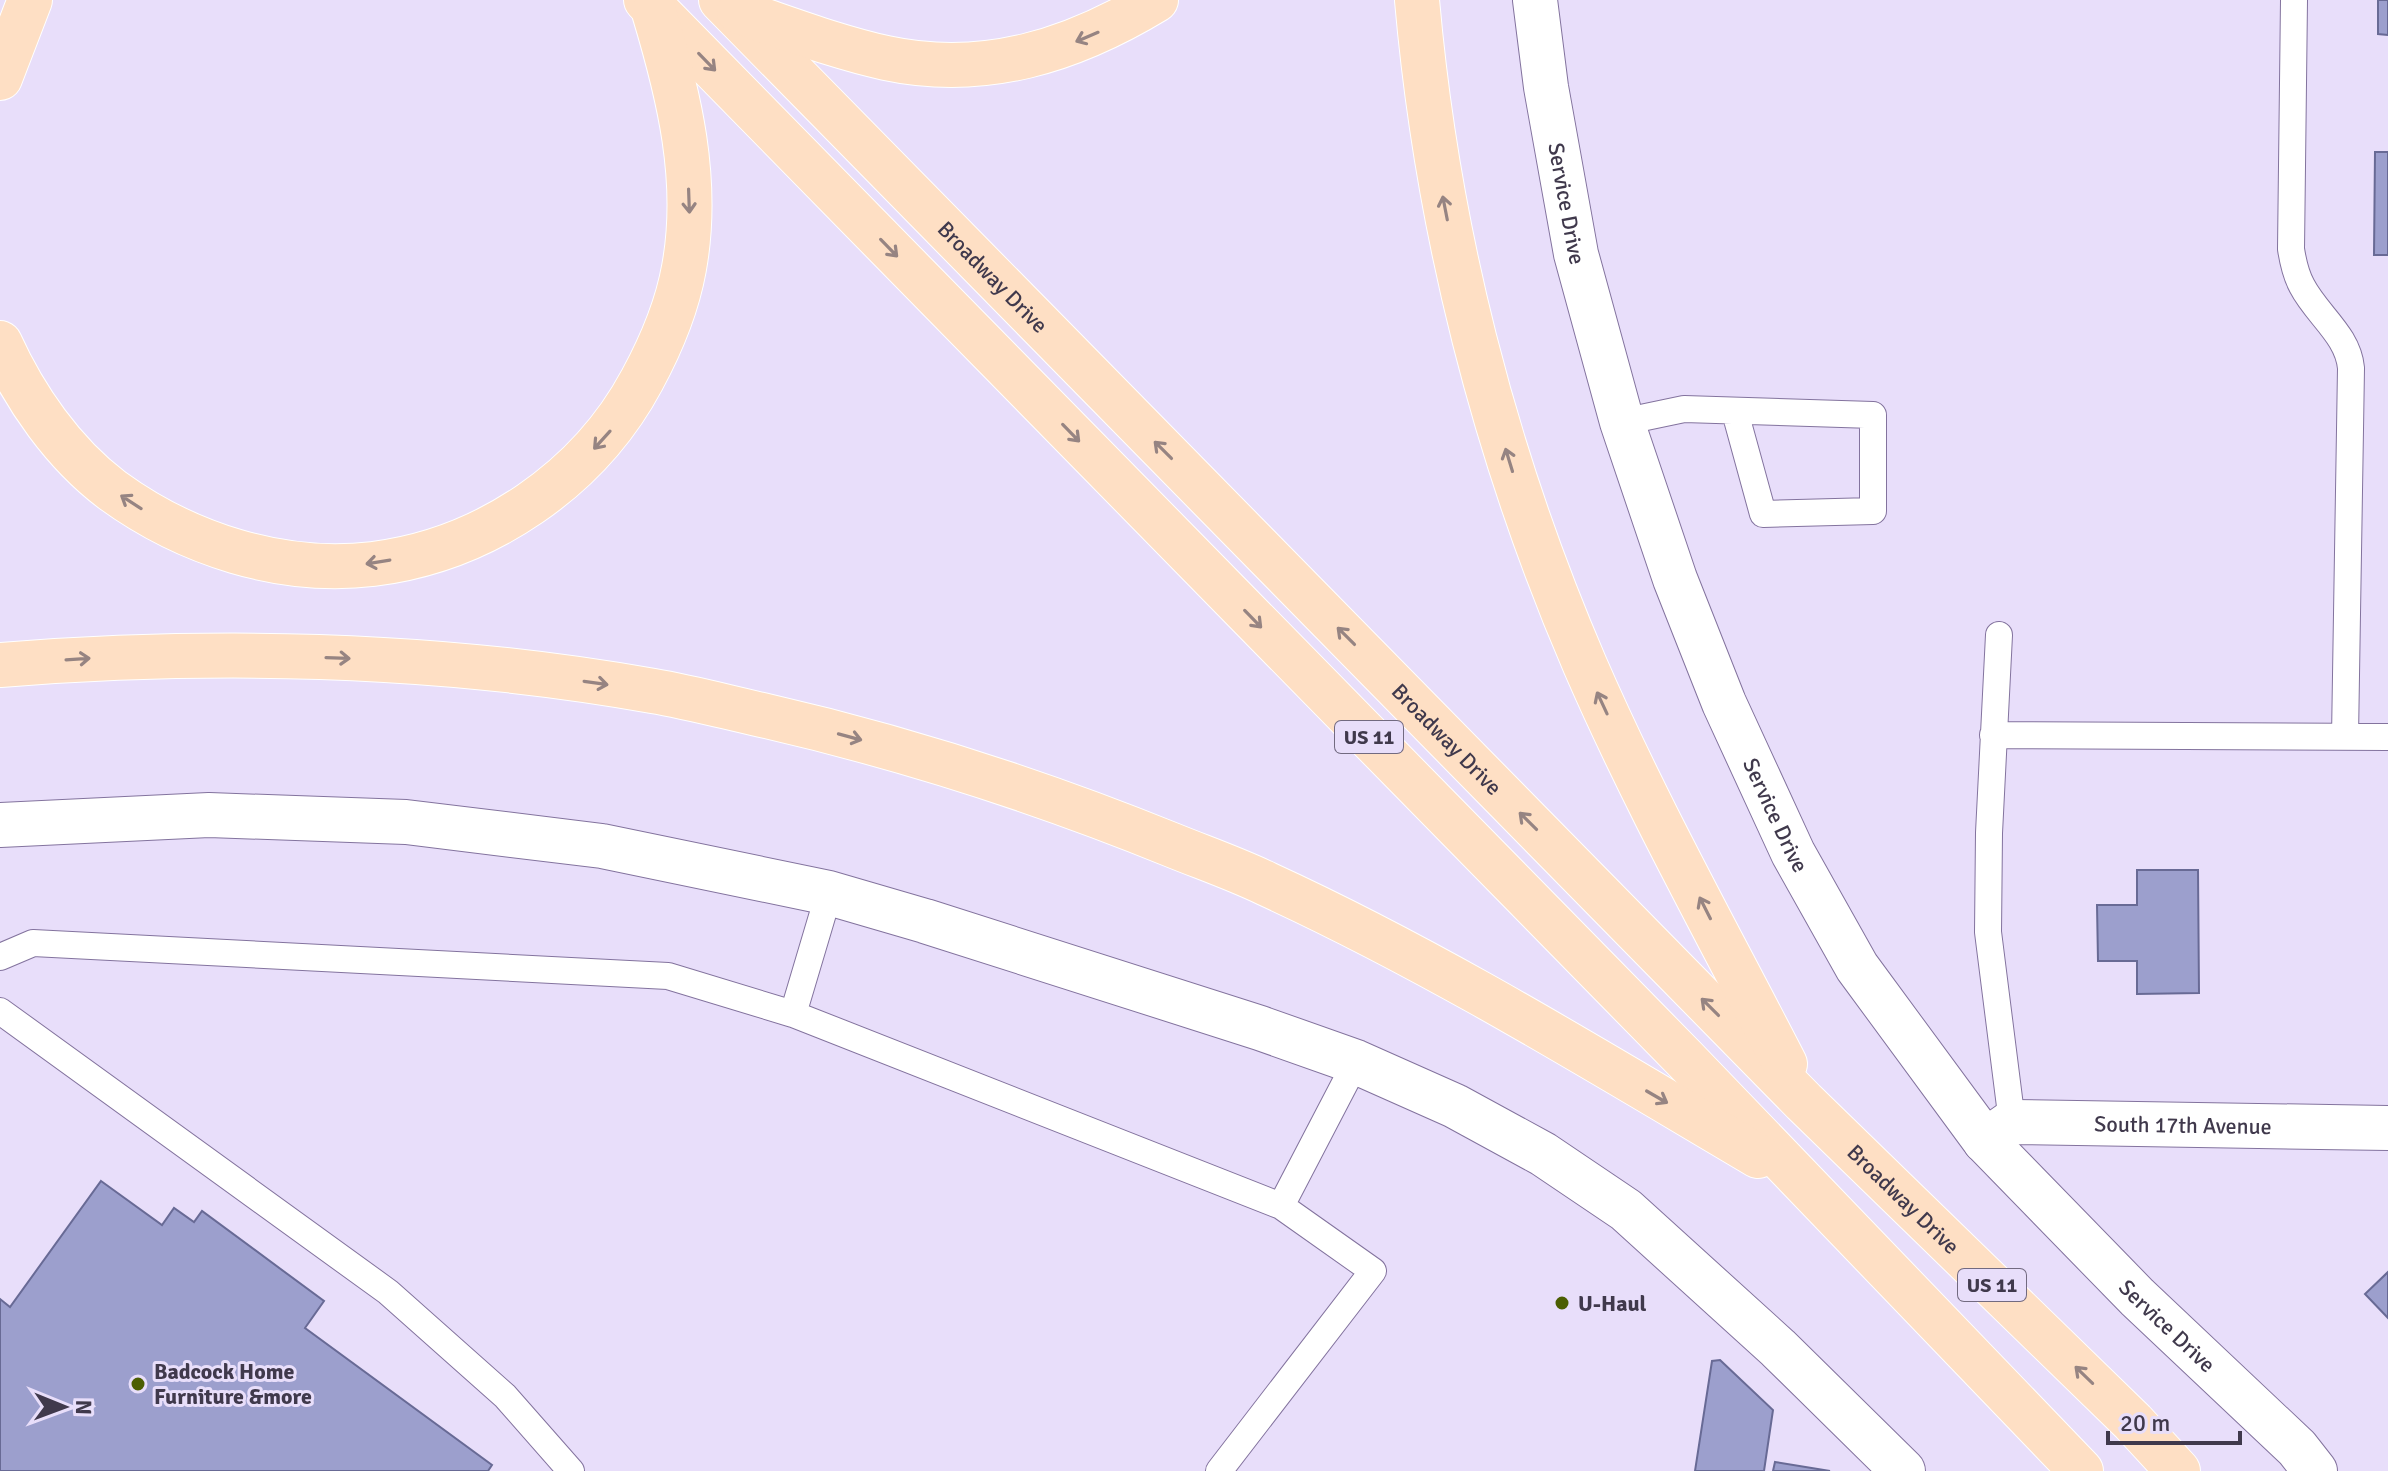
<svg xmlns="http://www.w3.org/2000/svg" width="2388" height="1471" viewBox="0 0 2388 1471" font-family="Signika,sans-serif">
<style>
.building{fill:#9c9fcd;stroke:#686a95;stroke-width:2}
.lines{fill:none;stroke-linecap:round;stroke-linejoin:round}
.service-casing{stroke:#83739e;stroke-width:28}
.minor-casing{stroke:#83739e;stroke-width:46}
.primary-casing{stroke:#fff;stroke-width:46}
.service{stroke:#fff;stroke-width:26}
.minor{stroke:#fff;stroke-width:44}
.primary{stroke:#fedfc4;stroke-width:44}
.oneway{stroke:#968482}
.poi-dot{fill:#4c5e02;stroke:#e8defa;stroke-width:3}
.labels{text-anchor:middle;stroke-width:6;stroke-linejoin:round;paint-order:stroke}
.shield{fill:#e8defa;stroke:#726a80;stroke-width:2}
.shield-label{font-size:20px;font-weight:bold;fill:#40394c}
.street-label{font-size:22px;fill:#40394c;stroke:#e8defa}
.poi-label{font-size:22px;font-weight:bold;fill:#40394c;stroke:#e8defa;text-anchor:start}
</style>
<rect width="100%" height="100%" fill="#e8defa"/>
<!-- building -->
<path class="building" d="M2378 0H2388V35L2378 34Z
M2375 152H2388V255H2374Z
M2137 870H2198L2199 993 2137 994V961H2098L2097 905H2137Z
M101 1181 162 1225 174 1208 194 1222 202 1211 324 1301 305 1328 492 1465 488 1471H0V1299L10 1307Z
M2388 1272V1318L2365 1294Z
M1720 1360 1773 1410 1764 1471H1695L1712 1361Z
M1775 1462 1830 1471H1773Z"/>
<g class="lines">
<defs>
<path id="service" d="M2294 0 2291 249C2293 262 2296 275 2302 286 2317 315 2348 335 2351 368L2345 737
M1622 422 1684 409 1873 415V511L1763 514 1735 412
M1999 635 1989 833 1988 932 2012 1122
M1993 735 2388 737
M0 957 33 943 668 976 793 1014 1281 1206 1373 1271 1219 1471
M0 1011 388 1292 505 1396 571 1471
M793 1014 829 893
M1281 1206 1356 1062"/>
<g id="minor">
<path id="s1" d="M1535 0 1546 87 1576 254 1622 422 1675 579 1724 703 1793 853 1857 967 1985 1141 2137 1297 2297 1448 2315 1471"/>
<path d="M0 825 209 815 406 822 602 846 829 893 925 921 1260 1028 1356 1062 1455 1106 1543 1154 1626 1210 1778 1348 1903 1471"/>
<path id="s2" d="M1985 1141 2012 1122 2388 1128"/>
</g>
<g id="primary">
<path d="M646 0 1684 1058 2081 1471"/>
<path id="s3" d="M721 0 1804 1102 2133 1422 2178 1471"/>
<path d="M1417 0C1437 228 1494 454 1585 665 1644 801 1717 932 1785 1064"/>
<path d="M739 12C787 28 836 47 886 58 984 79 1072 51 1156 0"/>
<path d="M0 78 30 0"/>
<path d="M0 343C25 398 63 453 112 490 186 544 281 575 373 564 486 550 589 479 642 380 661 345 677 307 684 268 700 181 679 95 654 12"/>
<path d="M0 665C216 648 439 653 653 691 689 697 726 707 762 715 902 747 1039 791 1172 845 1204 858 1236 869 1267 884 1437 962 1597 1061 1758 1156"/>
</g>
</defs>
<!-- service casing -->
<use href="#service" class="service-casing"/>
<!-- minor casing -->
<use href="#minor" class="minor-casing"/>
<!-- primary casing -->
<use href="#primary" class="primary-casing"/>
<!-- service -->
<use href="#service" class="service"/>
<!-- minor -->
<use href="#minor" class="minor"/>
<!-- primary -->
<use href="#primary" class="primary"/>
</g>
<!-- one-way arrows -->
<defs><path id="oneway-shaft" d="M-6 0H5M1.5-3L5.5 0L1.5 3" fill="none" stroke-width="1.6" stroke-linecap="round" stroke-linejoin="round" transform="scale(2)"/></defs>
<g class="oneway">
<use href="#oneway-shaft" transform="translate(1087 37) rotate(157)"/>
<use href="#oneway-shaft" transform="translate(707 62) rotate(46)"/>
<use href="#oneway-shaft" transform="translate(689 201) rotate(88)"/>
<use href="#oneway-shaft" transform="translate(1445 208) rotate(-101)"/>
<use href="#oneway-shaft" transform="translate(889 248) rotate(46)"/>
<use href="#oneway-shaft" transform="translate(1071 433) rotate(46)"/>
<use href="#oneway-shaft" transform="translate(602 440) rotate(132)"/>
<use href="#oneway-shaft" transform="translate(1163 450) rotate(-135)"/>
<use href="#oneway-shaft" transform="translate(1509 460) rotate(-107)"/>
<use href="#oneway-shaft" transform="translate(131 502) rotate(-147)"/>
<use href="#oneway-shaft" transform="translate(378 562) rotate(171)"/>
<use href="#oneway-shaft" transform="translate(1253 619) rotate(46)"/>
<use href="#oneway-shaft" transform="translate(1346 636) rotate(-135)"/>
<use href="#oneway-shaft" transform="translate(338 658) rotate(2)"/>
<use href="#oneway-shaft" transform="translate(78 659) rotate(-4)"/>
<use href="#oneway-shaft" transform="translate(596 683) rotate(8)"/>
<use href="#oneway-shaft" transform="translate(1602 703) rotate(-115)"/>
<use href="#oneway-shaft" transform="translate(850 737) rotate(15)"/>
<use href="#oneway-shaft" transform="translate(1528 821) rotate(-135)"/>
<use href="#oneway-shaft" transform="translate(1705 908) rotate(-117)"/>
<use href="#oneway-shaft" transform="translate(1710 1007) rotate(-135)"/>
<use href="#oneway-shaft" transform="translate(1657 1097) rotate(30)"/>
<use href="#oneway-shaft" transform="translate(2084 1375) rotate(-136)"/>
</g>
<!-- markers -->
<g class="poi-dot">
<circle cx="1562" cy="1303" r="8"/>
<circle cx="138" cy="1384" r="8"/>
</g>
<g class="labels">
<!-- shield labels -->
<g class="shield">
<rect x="1335" y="721" width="68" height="32" rx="6"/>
<rect x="1958" y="1269" width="68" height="32" rx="6"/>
</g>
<g class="shield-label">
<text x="1369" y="744">US 11</text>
<text x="1992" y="1292">US 11</text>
</g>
<!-- street labels -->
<g class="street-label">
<text dy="8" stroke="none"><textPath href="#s1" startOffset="206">Service Drive</textPath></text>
<text dy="8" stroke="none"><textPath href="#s3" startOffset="388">Broadway Drive</textPath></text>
<text dy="8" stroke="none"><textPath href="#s3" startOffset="1036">Broadway Drive</textPath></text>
<text dy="8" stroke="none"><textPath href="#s1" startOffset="854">Service Drive</textPath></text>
<text dy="8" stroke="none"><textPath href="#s2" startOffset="204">South 17th Avenue</textPath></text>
<text dy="8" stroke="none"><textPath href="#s3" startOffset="1684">Broadway Drive</textPath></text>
<text dy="8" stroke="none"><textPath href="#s1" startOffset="1502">Service Drive</textPath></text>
</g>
<!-- poi labels -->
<g class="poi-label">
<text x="1578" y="1311">U-Haul</text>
<text x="154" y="1379">Badcock Home<tspan x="154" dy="25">Furniture &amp;more</tspan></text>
</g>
</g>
<!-- north arrow -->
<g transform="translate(64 1407) rotate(91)" stroke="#e8defa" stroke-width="6" paint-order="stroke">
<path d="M0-6L14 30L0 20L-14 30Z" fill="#40394c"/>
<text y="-12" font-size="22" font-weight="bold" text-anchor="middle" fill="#40394c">N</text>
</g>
<!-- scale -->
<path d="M2108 1431v12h132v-12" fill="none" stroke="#40394c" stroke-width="4"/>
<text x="2120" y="1431" font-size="24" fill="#40394c" stroke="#e8defa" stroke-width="6" paint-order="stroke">20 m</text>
</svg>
